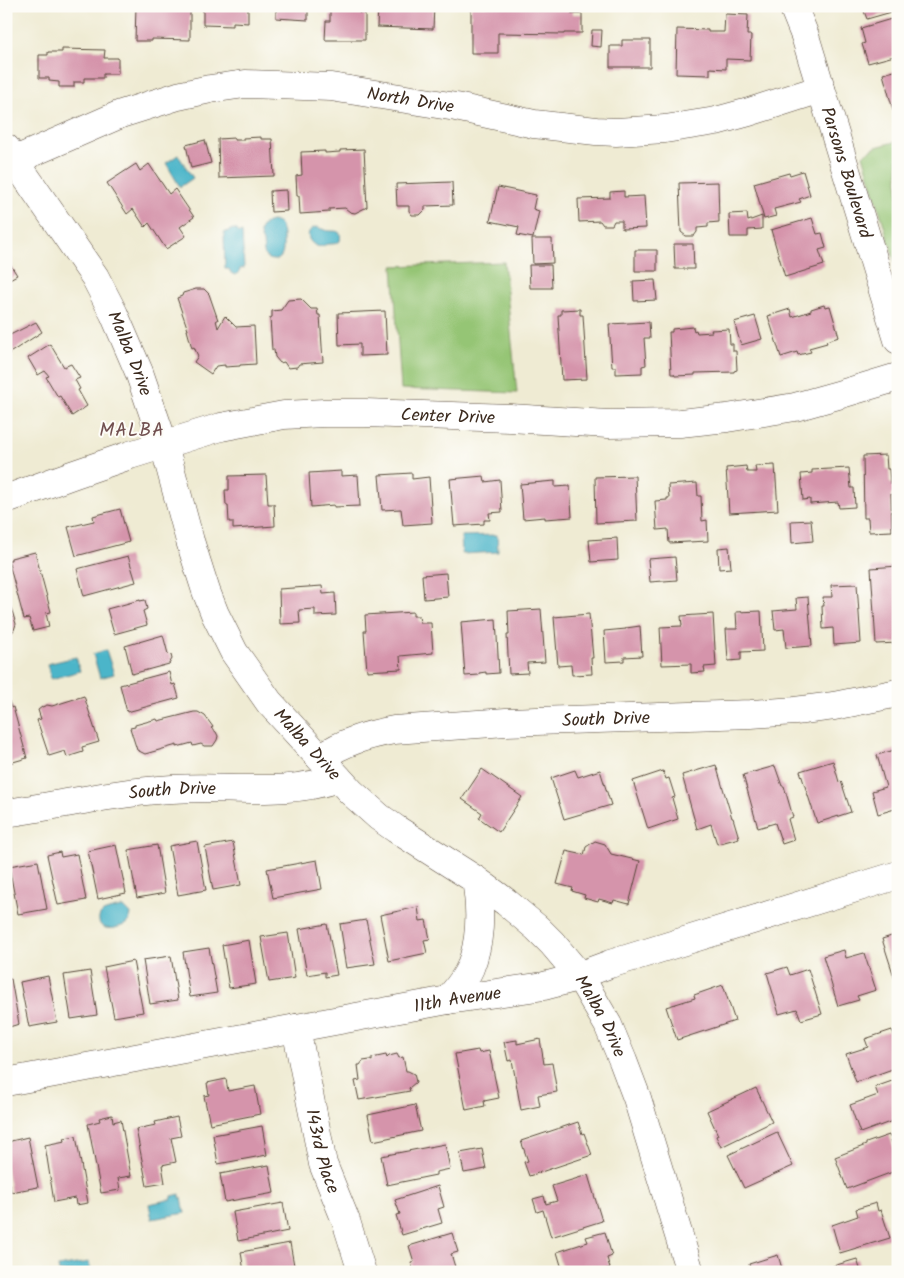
<svg xmlns="http://www.w3.org/2000/svg" width="904" height="1278" viewBox="0 0 904 1278" font-family="Kalam,sans-serif">
<style>
.green{fill:#95c574;stroke:#687849}
.water{fill:#4bb5c9;stroke:#437074}
.building{fill:#d594ab}
.lines{fill:none;stroke-linecap:round;stroke-linejoin:round}
.minor-casing{stroke:#564739;stroke-width:29}
.minor{stroke:#fff;stroke-width:28}
.labels{text-anchor:middle;stroke-width:4;stroke-linejoin:round;paint-order:stroke}
.street-label{font-size:18px;fill:#3b2a1e;stroke:#fdfcf7}
.neighbourhood-label{font-size:19px;letter-spacing:1px;fill:#714f4f;stroke:#fdfcf7}
</style>
<rect width="100%" height="100%" fill="#fdfcf7"/>
<filter id="ink" filterUnits="userSpaceOnUse"><feTurbulence type="fractalNoise" baseFrequency=".02" numOctaves="2"/><feDisplacementMap in="SourceGraphic" scale="10" xChannelSelector="R" yChannelSelector="G"/><feConvolveMatrix kernelMatrix="1 2 1 2 8 2 1 2 1" color-interpolation-filters="sRGB"/></filter>
<filter id="wash" filterUnits="userSpaceOnUse"><feTurbulence type="fractalNoise" baseFrequency=".0096" numOctaves="4" result="noise"/><feDisplacementMap in="SourceGraphic" scale="20" xChannelSelector="R" yChannelSelector="G"/><feGaussianBlur stdDeviation="1.12" result="paint"/><feColorMatrix in="noise" values="0 0 0 0 0 0 0 0 0 0 0 0 0 0 0 0 0 1.4 0 .05"/><feComposite in="paint" operator="in"/></filter>
<g filter="url(#wash)">
<rect width="100%" height="100%" fill="#efebd3"/>
<!-- green -->
<path class="green" d="M898 141V272L863 155 876 147Z
M504 262 517 393 401 389 393 266Z"/>
<!-- water -->
<path class="water" d="M178 155 193 178 180 187 166 163Z
M272 221C276 222 279 223 281 227 283 231 283 235 283 239 283 247 285 261 273 260 262 260 264 249 263 242 262 239 260 237 260 234 259 227 265 222 272 221Z
M317 227C322 229 326 231 331 231 338 231 342 231 340 241 336 244 334 244 329 244 324 244 322 248 317 246 307 243 304 229 317 227Z
M233 229 237 230 239 233 242 232 244 268 240 269 239 273 235 275 231 273 229 269H225L224 233Z
M497 535 498 552 462 554 461 536Z
M106 650 114 674 100 678 93 654Z
M76 657 80 671 51 679 47 664Z
M122 907 126 909 131 914 129 922C124 926 112 930 106 928 96 926 97 913 106 911 111 909 117 908 122 907Z
M180 1194V1198H182L185 1213 152 1219 149 1204 172 1199V1196Z
M89 1262 91 1272H59L58 1267Z"/>
<g id="blocks">
<!-- building -->
<path class="building" d="M136 6H190V40L152 39V41H135Z
M203 6H248V23L233 22V26L203 25Z
M276 6H308V20L276 18Z
M330 6H360L359 13H365V40H325L326 21H330Z
M378 6H434L433 29 377 27Z
M471 6H573L572 14H582V33H564V34L498 33V53H471Z
M862 6H893L895 11 867 19Z
M725 14 748 15 747 35H751L750 60 726 59V69L710 68V75L676 74 677 29 708 30V32H724Z
M898 17V55L868 63 862 44 865 43 861 28Z
M592 30H602L601 47 591 46Z
M622 40H650V67H610V46H622Z
M62 49 105 50 104 58H118V74H103V78H84V82H74V87H59V82L49 81V78H39V55H48V52H62Z
M898 70V124H897L883 74Z
M261 137V139H272L274 176 219 178 218 139 234 138V140H243V138Z
M205 140 211 163 191 168 186 145Z
M364 149 367 207 355 213 350 212 345 208 329 209V212L300 214 299 196H297L296 176 302 175 301 152 325 151V153L340 152V150Z
M136 164 140 171 149 164 169 194 175 189 194 217 180 227 186 236 166 249 149 223 145 227 133 209 127 214 107 183Z
M803 171 810 195 799 199 801 202 774 209 776 216 764 219 754 183 789 173 790 175Z
M452 182 453 205 425 206V210L420 215H412L409 211V206H397L396 184Z
M718 182 719 222 708 223V227L697 228V232L694 236H686L681 232 679 183Z
M498 187 536 195 533 209 539 211 533 238 517 235 519 227 490 221Z
M286 190 287 211 271 212 270 191Z
M624 191V197L644 196 646 228 622 229V221H614L612 225H603L600 221 579 222 578 199 610 198V192Z
M747 213 748 221 762 216V229L748 230V237H730L729 214Z
M812 218 817 234 822 233 826 248 819 250 824 265 785 277 771 230Z
M532 239H552L553 263 533 264Z
M674 244H693L694 269H675Z
M635 250H657V271H635Z
M6 258 17 275 6 281Z
M529 265H551L552 288H530Z
M655 280 657 300 634 301 633 281Z
M196 289H204L209 294 218 320H216L218 328 225 316 236 327 254 326 256 364 240 365V366L225 367V365L216 366 211 374 194 362 198 356 194 347 192 348 187 330H188L177 298 182 296 183 293Z
M301 299 311 309H317L318 315H320L323 362 299 364 297 367 288 368 284 362 280 363 275 357 274 350H272L270 318 272 317V311L281 310 288 300Z
M824 305 825 307 830 306 839 337 826 341 827 343 809 348 811 352 798 355 797 352 781 357 768 316 790 309 792 317 811 311V309Z
M580 309V315H583L587 379 562 380 558 315H561V310Z
M385 311 387 355 360 356V344L339 345 338 313Z
M755 316 762 339 741 345 734 322Z
M36 322 42 332 8 354 6 351V337Z
M649 322 650 338H644L646 365 642 366V373L616 374V367H612L609 324Z
M693 327 694 331 696 330 697 333 712 332 711 330 729 329 730 344H733V351H736L737 370 734 371V372L695 373V375L675 376 674 374H671L669 332H672V329Z
M50 344 64 367 71 364 80 378 75 380 80 389 78 390 87 406 72 416 60 396 58 397 46 377 49 376 45 371 38 375 28 358Z
M886 455 887 469H889L890 483H897V493L891 494 892 531 869 532 868 518H864L863 456Z
M775 465 778 510 729 513 726 468 746 466 747 472H756L755 466Z
M849 468 851 488H854L855 507 839 508 838 502 810 504V499L803 500 801 474 812 473V470Z
M341 471V476L358 475 360 506 334 507V505L311 507 309 473Z
M412 473V479L429 477 432 523 403 525 401 509 382 510 379 475Z
M266 475 268 504H274L275 526 233 529V522H229L228 505H226L225 490H229V476Z
M484 476 485 482 500 480 502 512 489 513 490 520H484V524L454 526 450 479Z
M635 476 637 521 596 523 595 477Z
M555 481V487L570 486 572 517 545 519V517L523 519 520 484Z
M697 483 698 496H701L702 521 707 520 708 541 669 543 668 529 657 530 655 501 667 500V498H669L668 485Z
M120 509 129 542 76 556 68 527 94 521 93 516Z
M811 520 813 541 792 543 791 521Z
M617 538 618 560 591 562 589 540Z
M729 547 731 568 719 569 718 548Z
M35 552 51 612 46 613 49 627 33 631 29 618 24 619 8 560H11V558Z
M128 556 136 582 84 596 77 569Z
M675 557 677 580 650 582 648 559Z
M898 566V643L876 644 871 568Z
M446 573 448 597 424 599 422 575Z
M857 584 861 643 834 645 833 628 823 629 822 606H824L823 597H832L831 585Z
M322 586 323 594 335 593 336 615 315 616V609L299 610 300 623 280 624 279 589Z
M6 591 16 624 14 630 9 636 6 637Z
M808 597 812 646 786 648 784 629 775 630 773 611 797 609 796 598Z
M140 600V601L145 600 147 609 143 611 147 625 114 634 107 609Z
M541 609 545 662 527 663 528 673 509 674 507 635H509L508 611Z
M761 611 763 651 741 652V660L728 661 726 629H737L736 612Z
M413 612V616H419L420 623H431L433 653 400 656 401 669 367 671 364 631H366L365 615Z
M589 614 593 658H591L592 674 572 675 571 665 558 666 554 617Z
M713 614 716 666 704 667 705 672 691 673V664L662 665 660 627 682 626 681 616Z
M496 619 499 673 486 674V672L479 673V675L465 676 461 622Z
M640 626 642 656 624 657V661L606 662 604 631 626 629V628Z
M163 635 168 654 171 655 172 659 169 664 132 674 125 646Z
M169 672 172 685 175 684 179 698 127 712 120 685Z
M84 696 99 742 82 747 83 752 67 757 65 751 49 756 37 720 41 719 38 710 42 707 47 705 52 706Z
M9 701 11 708 13 707 27 758 6 764V702Z
M194 712H198L205 716 213 727 211 728 216 732 218 736 217 740 213 746H204L201 744 193 746 192 743 177 747V745L145 754 137 750 130 728 135 727V725L157 719 158 721Z
M898 749V808L878 814 872 791 886 787 877 755Z
M833 761 839 782 841 781 851 812 817 823 800 771Z
M716 765 732 818H733L739 838 717 844 711 824 697 829 682 775Z
M775 766 782 786H784L793 817 788 819 794 840 782 844 775 823 758 828 743 775Z
M482 769 522 797 499 832 479 818 482 813 462 799Z
M575 770 578 777 600 770 611 805 564 819 551 778Z
M663 771 666 779 669 778 675 797 672 798 678 819 648 829 633 781Z
M197 841 206 890 178 895 169 846Z
M595 841 605 844 611 854 640 861 629 904 614 900 613 903 599 899 598 902 584 898 585 895 572 891 573 888 557 884 566 851 584 855 586 847Z
M233 842 241 885 213 890 205 847Z
M116 845 126 893 98 899 88 851Z
M157 845 165 893 137 898 128 850Z
M60 852 61 857 77 854 86 900 58 905 47 855Z
M317 860 322 889 273 898 267 869Z
M38 861 47 909 18 914 9 866Z
M418 907 420 921 426 920 430 939 424 940 427 953 389 961 380 915Z
M366 920 375 964 346 968 343 950 344 949 340 924Z
M327 924 337 975 325 977V972L307 975 299 929Z
M288 933 295 978 269 982 261 937Z
M898 934V986H897L882 939Z
M249 940 256 984 229 988 222 945Z
M209 948 217 993 190 997 183 952Z
M844 950 846 958 864 953 876 990 857 996 859 1000 838 1006 823 956Z
M171 956 178 1000 150 1004 143 960Z
M133 961 143 1012 114 1017 104 967Z
M787 967 790 975 808 969 822 1014 801 1020 797 1009 779 1014 767 973Z
M90 971 97 1015 71 1019 64 975Z
M48 976 57 1022 29 1027 20 982Z
M11 979 19 1024 6 1028V980Z
M723 985 735 1021 677 1040 666 1007 695 998 694 995Z
M892 1030 895 1037 898 1036V1067L856 1082 846 1054 868 1047 865 1039Z
M540 1039 544 1064 552 1063 557 1092 538 1095 540 1106 521 1110 512 1060 508 1061 504 1042 517 1040V1044Z
M478 1050 479 1053 489 1051 499 1098 484 1101 485 1106 466 1110 455 1054Z
M397 1054 399 1058 403 1057 406 1071H408L414 1074 416 1082 409 1088 410 1091 359 1100 355 1081 360 1080 358 1065H360L363 1061 370 1060 372 1061V1058L386 1055 387 1058 389 1056Z
M226 1079 228 1091 255 1086 260 1114 210 1124 204 1096 209 1095 207 1083Z
M895 1080 898 1088V1119L860 1133 850 1105 878 1095 875 1087Z
M756 1088 772 1122 721 1147 716 1136 718 1135 707 1111Z
M415 1105 421 1131 373 1141 368 1115Z
M112 1115 113 1122 121 1120 131 1176 118 1178 120 1190 101 1193 88 1124 100 1121 99 1118Z
M177 1117 181 1136 171 1138 176 1162 162 1165 165 1183 147 1186 136 1129 156 1125 155 1122Z
M578 1122 582 1134 584 1133 592 1155 529 1176 524 1162 528 1161 521 1141Z
M262 1126 267 1155 218 1164 213 1135Z
M777 1132 793 1166 744 1188 728 1155Z
M889 1135 898 1158V1170L847 1189 835 1157 866 1145V1143Z
M76 1136 88 1203 76 1205 75 1198 54 1202 45 1145 65 1141 64 1138Z
M28 1137 38 1187 11 1192 6 1166V1143L11 1142V1141Z
M445 1144 450 1169 436 1172V1175L387 1185 381 1156Z
M482 1149 486 1169 464 1173 460 1153Z
M269 1165 274 1193 225 1202 220 1174Z
M588 1175 602 1221 551 1237 543 1210 537 1212 533 1199 544 1196 546 1204 557 1201 552 1186Z
M438 1186 444 1207 438 1209 442 1223 402 1235 396 1215 400 1214 395 1200Z
M283 1203 288 1231 238 1241 233 1212Z
M876 1203 878 1211 881 1210 890 1238 840 1253 832 1225 858 1216 856 1209Z
M605 1232 612 1256 607 1258 610 1268 597 1272H563L557 1252 588 1242 586 1237Z
M452 1233 458 1252 451 1254 455 1267 439 1272H414L411 1263 414 1262 409 1246Z
M290 1243 295 1271 289 1272H244L241 1252Z
M778 1255 783 1272H751L749 1264Z
M857 1259 861 1272H834L833 1266Z"/>
</g>
</g>
<g filter="url(#ink)">
<use href="#blocks" fill-opacity="0" stroke="#564739" stroke-width="1"/>
<g class="lines">
<defs>
<g id="minor">
<path id="s1" d="M793 6 805 36 898 340"/>
<path id="s2" d="M6 148 95 277 114 314 139 372 164 445 190 541 206 591 215 614 234 652 269 702 351 792 379 817 396 829 476 880 506 902 537 928 552 943 579 975 608 1025 623 1061 637 1098 690 1272"/>
<path id="s3" d="M6 164 121 114 178 96 210 89 245 84 331 87 456 107 534 124 596 131 616 132 665 129 716 121 749 112 821 89"/>
<path id="s4" d="M6 499 72 475 130 455 221 427 284 415 324 413H365L510 418 608 424 680 423 727 418 795 407 838 395 898 377"/>
<path id="s5" d="M320 758C343 742 367 735 394 730L506 722 751 714 795 711 834 706 898 693"/>
<path id="s6" d="M6 813C61 805 116 792 172 789 227 785 284 797 338 778"/>
<path d="M448 1000C456 990 465 980 470 968 481 941 481 909 476 880"/>
<path id="s7" d="M296 1028 323 1164 346 1221 362 1272"/>
<path id="s8" d="M6 1082 448 1000 544 986 567 980 610 964 898 875"/>
</g>
</defs>
<!-- minor casing -->
<use href="#minor" class="minor-casing"/>
<!-- minor -->
<use href="#minor" class="minor"/>
</g>
</g>
<g class="labels">
<!-- street labels -->
<g class="street-label">
<text dy="6" stroke="none"><textPath href="#s3" startOffset="420">North Drive</textPath></text>
<text dy="6" stroke="none"><textPath href="#s1" startOffset="175">Parsons Boulevard</textPath></text>
<text dy="6" stroke="none"><textPath href="#s2" startOffset="241">Malba Drive</textPath></text>
<text dy="6" stroke="none"><textPath href="#s4" startOffset="455">Center Drive</textPath></text>
<text dy="6" stroke="none"><textPath href="#s5" startOffset="292">South Drive</textPath></text>
<text dy="6" stroke="none"><textPath href="#s2" startOffset="676">Malba Drive</textPath></text>
<text dy="6" stroke="none"><textPath href="#s6" startOffset="168">South Drive</textPath></text>
<text dy="6" stroke="none"><textPath href="#s8" startOffset="459">11th Avenue</textPath></text>
<text dy="6" stroke="none"><textPath href="#s2" startOffset="1081">Malba Drive</textPath></text>
<text dy="6" stroke="none"><textPath href="#s7" startOffset="126">143rd Place</textPath></text>
</g>
<!-- neighbourhood labels -->
<g class="neighbourhood-label">
<text x="132" y="436">MALBA</text>
</g>
</g>
<!-- margin -->
<rect width="904" height="1278" fill="none" stroke="#fdfcf7" stroke-width="25"/>
</svg>
